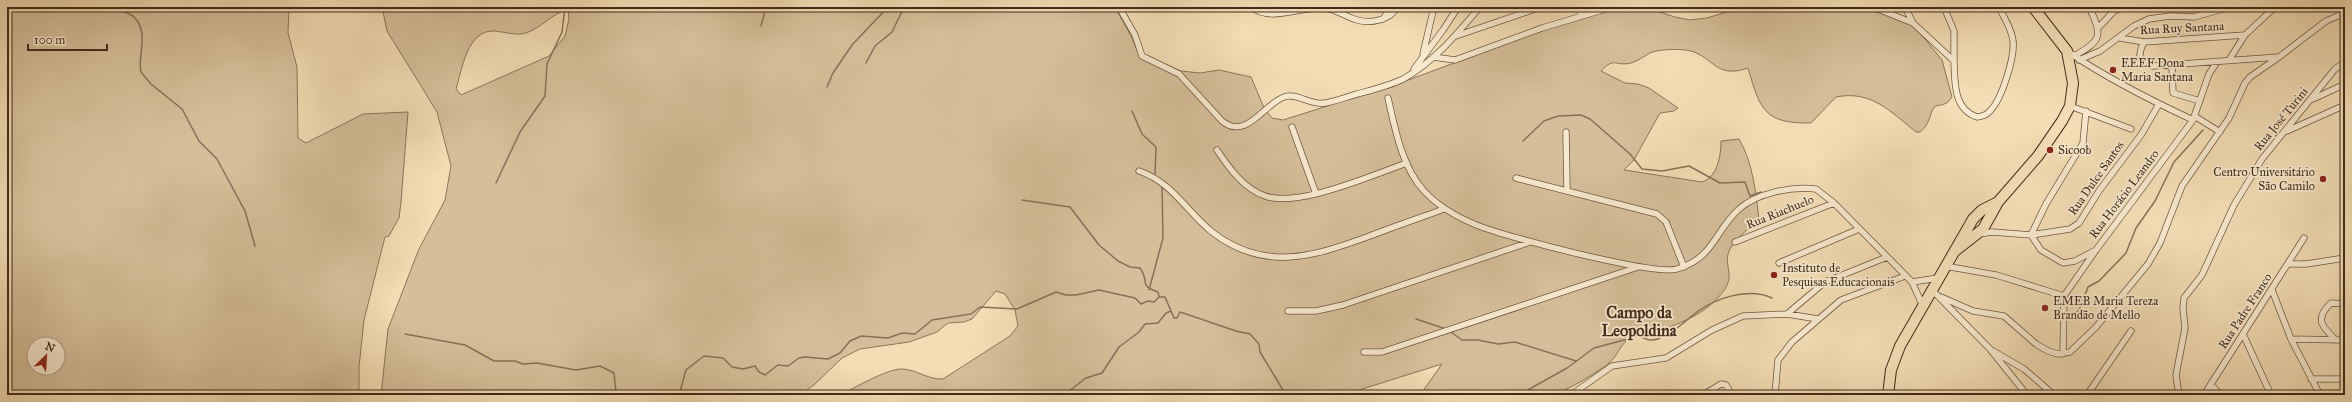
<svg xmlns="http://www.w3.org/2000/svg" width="2352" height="402" viewBox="0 0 2352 402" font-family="'IM FELL Great Primer',serif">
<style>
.green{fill:#d5bf9a;stroke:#8b755a;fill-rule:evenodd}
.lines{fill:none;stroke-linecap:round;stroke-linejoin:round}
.stream{stroke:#877158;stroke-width:1.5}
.street-casing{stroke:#6e5841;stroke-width:7}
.highway-casing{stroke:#412b1b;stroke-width:12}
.street{stroke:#f7e9ce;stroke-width:5.5}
.highway{stroke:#f3ddb4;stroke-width:10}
.poi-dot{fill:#8f2418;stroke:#f7e9ce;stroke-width:1.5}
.labels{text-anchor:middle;stroke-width:3.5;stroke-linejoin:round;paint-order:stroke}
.street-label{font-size:12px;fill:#412b1b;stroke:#f7e9ce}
.poi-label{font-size:12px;fill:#412b1b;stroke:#f7e9ce;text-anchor:start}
.district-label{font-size:16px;font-weight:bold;fill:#412b1b;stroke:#f7e9ce}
</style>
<rect width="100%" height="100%" fill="#f3ddb4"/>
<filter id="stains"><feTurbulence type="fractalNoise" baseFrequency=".005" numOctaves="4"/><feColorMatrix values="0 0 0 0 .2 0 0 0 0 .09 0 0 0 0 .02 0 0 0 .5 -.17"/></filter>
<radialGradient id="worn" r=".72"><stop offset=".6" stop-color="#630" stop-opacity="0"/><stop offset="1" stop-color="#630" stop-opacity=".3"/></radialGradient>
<!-- green -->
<path class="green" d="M7 7H289L288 33 297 67 298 138 306 143 363 114 408 112 401 202 399 218 389 236 385 237 364 320 359 367V395H7ZM34 344H58V368H34Z
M382 7H1115L1131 36 1141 59 1167 65 1181 71 1200 73 1219 70 1251 77 1264 108 1272 118 1283 120 1403 82 1543 30 1621 7 1647 8 1675 17 1690 20 1707 18 1730 11 1803 7 1879 12 1909 23 1925 39 1942 60 1952 97 1948 102C1944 105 1940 105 1936 106 1929 110 1932 123 1920 132H1916C1890 111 1871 90 1836 97L1811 123C1763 124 1760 108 1748 68 1714 80 1713 54 1686 50 1677 49 1658 49 1650 53 1643 57 1638 61 1631 63 1616 67 1615 56 1601 71L1625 83 1638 84 1649 88 1678 108 1674 111 1660 113 1634 160 1624 170 1702 182C1718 177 1721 154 1721 141L1739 139C1753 163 1756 193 1759 220 1748 230 1732 240 1728 254 1725 267 1734 274 1725 289 1707 315 1677 325 1648 334 1642 336 1635 336 1630 338 1620 344 1618 356 1609 363 1594 375 1572 387 1554 395H1420L1442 364 1343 395H840C854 388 887 369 901 369 916 369 928 380 943 379L1010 336 1018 326 1015 310 1005 294 996 291 972 319 964 322 948 323 937 332 909 342 860 349 842 358 815 384 800 395H381L388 329 419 249 445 200 451 166 437 112 387 31ZM568 9 569 19 565 36 549 56 461 95 456 89C462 70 467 29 495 31 504 32 518 36 526 33 541 28 552 14 568 9Z"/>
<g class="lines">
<!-- stream -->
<path class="stream" d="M115 7C120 12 129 12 134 17 150 33 137 55 141 72L151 84 182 109 199 141 217 159 245 211 255 246
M761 26 766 7
M866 63 875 46 892 32 904 7
M827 87 833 73 852 45 888 7
M1132 111 1142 134 1156 147 1155 174
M1523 141 1544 121 1558 116 1581 115 1590 119 1630 154 1642 169 1662 171 1689 166 1720 183 1745 182 1750 196 1761 192
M496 183 520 132 545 96 547 64 562 32 565 7
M1022 200 1070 207 1099 245 1118 261 1130 267 1140 268C1151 284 1137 284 1158 292L1159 297
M1149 290 1163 238 1162 186
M1159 297H1165L1174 318H1177L1180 312 1236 331 1250 334 1259 344 1260 352 1286 395
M2077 312 2079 310 2088 287 2099 281 2126 253 2136 228 2155 201 2174 162 2203 130
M1416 319 1443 328
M1451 332 1462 340H1478L1498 344 1515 342 1576 361
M405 334 465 345 494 361H515L523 364 537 363 576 370 600 366 614 373 616 392 621 395
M679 395 686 370 704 356 723 358 732 367 743 369 755 366 759 372 765 375 778 365 788 366 799 358 805 357 828 359 840 353 850 341 861 336 888 338 902 333 915 334 932 320 971 314 980 307 1017 309 1056 292 1066 295H1076L1099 290 1135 298 1141 304 1148 301 1154 302 1159 297
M1064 395 1086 378 1102 373 1119 347 1139 332 1145 324 1158 323 1166 313 1171 311
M1519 395 1567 368 1594 348 1628 339 1636 335C1641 336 1646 341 1653 340 1669 337 1684 322 1697 312 1716 298 1749 287 1772 298"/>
<defs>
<path id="street" d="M1119 7 1135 35 1142 56 1179 74 1222 121C1246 141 1264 104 1284 97 1296 92 1311 106 1325 103 1336 101 1346 97 1357 94 1372 90 1389 86 1403 79 1434 62 1457 34 1480 7
M1251 7C1271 22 1297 8 1319 8 1334 7 1343 16 1357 20 1370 24 1391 20 1397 7
M1579 7 1581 15
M1873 7 1913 23 1954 61C1955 82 1953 109 1977 117 1983 116 1987 115 1991 110 2002 98 2015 57 2013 41 2012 29 2004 18 1999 7
M1905 7 1913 23
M1944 7 1954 31V61
M1383 19 1391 7
M2099 27 2114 11 2122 7
M1456 36 1541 7
M2120 38 2144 42 2245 35
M2144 42C2138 54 2137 62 2153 66L2279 57 2326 21 2345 13
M2067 51C2106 78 2150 100 2193 120
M1423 54 1434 7
M2074 56C2102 41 2103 35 2089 7
M1433 57 1455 60 1542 28 1612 7
M2079 60 2100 51 2134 26 2149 19 2170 16 2194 17 2230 7
M2229 60 2245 35 2275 7
M2172 64 2173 93 2200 101
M1414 69 1443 30 1458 7
M1388 98C1395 129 1402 167 1424 191 1438 206 1455 216 1474 224 1501 236 1655 276 1677 269 1714 258 1714 232 1739 209 1757 193 1792 186 1816 189L1834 203 1912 282 1922 304
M2313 99 2345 84
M2070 106 2131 129
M2196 117 2220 132
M1292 127 1316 194
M2287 131 2345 105
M1566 132 1567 189
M1217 150C1229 168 1244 189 1265 196 1298 208 1372 175 1407 163
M1139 171C1172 182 1186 211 1212 232 1264 272 1312 257 1367 237 1393 227 1419 218 1444 209
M1516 178 1657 214 1666 222 1684 267
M1979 234 1992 232 2031 235 2041 250 2063 263 2075 261 2096 250 2193 120 2209 74 2217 62
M2031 235 2070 229 2079 223 2099 191 2141 135 2159 104
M2031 235 2046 204 2083 143 2086 111
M1735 242 1834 203
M1779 263 1859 229
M2288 264H2306L2345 258
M1945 266 1996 275 2064 296
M1912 282 1938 278
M1931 289 1990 349 2027 395
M2272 290 2291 339 2320 395
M2064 296 2096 250
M1941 297 1973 311 2004 316 2036 344 2048 351 2058 354 2070 352 2096 327 2148 264 2160 243 2182 186 2229 118 2245 83 2250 77 2279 57
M1288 311H1316L1343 305 1530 242
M1787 314 1825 282 1887 257
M2243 334 2271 395
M2291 339 2345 340
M2336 340C2322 327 2314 319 2331 303L2345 304
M1993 351 2024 369 2054 395
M1364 352H1382L1638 267
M2063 354 2064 296
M2311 379H2345
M2211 385 2221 395
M1571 395 1612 366 1666 358 1712 330 1743 316 1787 314 1818 319
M1703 395 1721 384 1726 385 1732 395
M1775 395 1778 360 1792 342 1841 300 1905 276
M2087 395 2131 331
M2179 395 2176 375 2185 328 2183 308 2184 298 2202 275 2234 205 2262 159 2335 69 2345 62
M2204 395 2304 238"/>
<path id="highway" d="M1955 251 1983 229 1998 202 2038 156 2062 121 2070 106 2073 83 2067 51 2033 7
M1888 395 1891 370 1900 346 1973 219 1982 210 1998 202"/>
</defs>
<!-- street casing -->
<use href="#street" class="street-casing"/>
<!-- highway casing -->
<use href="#highway" class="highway-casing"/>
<!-- street -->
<use href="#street" class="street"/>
<!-- highway -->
<use href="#highway" class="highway"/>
</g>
<!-- markers -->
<g class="poi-dot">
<circle cx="2113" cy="70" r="4"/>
<circle cx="2050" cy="150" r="4"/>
<circle cx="2323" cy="179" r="4"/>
<circle cx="1774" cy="275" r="4"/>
<circle cx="2045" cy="308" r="4"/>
</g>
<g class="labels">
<!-- street labels -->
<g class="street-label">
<text transform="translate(2182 28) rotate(-3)" y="4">Rua Ruy Santana</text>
<text transform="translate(2281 119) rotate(-51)" y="4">Rua José Turini</text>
<text transform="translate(2096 178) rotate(-55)" y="4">Rua Dulce Santos</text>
<text transform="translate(2124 194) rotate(-53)" y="4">Rua Horácio Leandro</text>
<text transform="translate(1780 212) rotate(-22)" y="4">Rua Riachuelo</text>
<text transform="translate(2245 311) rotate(-57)" y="4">Rua Padre Franco</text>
</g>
<!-- poi labels -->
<g class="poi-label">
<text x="2121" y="67">EEEF Dona<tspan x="2121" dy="14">Maria Santana</tspan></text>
<text x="2058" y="154">Sicoob</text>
<text x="2315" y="176" text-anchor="end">Centro Universitário<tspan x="2315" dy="14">São Camilo</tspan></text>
<text x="1782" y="272">Instituto de<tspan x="1782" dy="14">Pesquisas Educacionais</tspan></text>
<text x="2053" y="305">EMEB Maria Tereza<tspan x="2053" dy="14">Brandão de Mello</tspan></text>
</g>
<!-- district labels -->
<g class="district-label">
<text x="1639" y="318">Campo da<tspan x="1639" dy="18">Leopoldina</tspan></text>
</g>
</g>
<!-- margin -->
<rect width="2352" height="402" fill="none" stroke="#f3ddb4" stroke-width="24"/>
<rect x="8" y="8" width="2336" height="386" fill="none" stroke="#412b1b" stroke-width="2"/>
<rect x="12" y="12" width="2328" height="378" fill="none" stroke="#412b1b"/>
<!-- north arrow -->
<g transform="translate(46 356) rotate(25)"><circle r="19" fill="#f7e9ce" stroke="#ae9d86"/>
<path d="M0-3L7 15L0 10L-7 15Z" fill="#8f2418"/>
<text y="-6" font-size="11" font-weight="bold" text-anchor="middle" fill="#412b1b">N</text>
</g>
<!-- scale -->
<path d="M28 44v6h79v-6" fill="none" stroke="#412b1b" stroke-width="2"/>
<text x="34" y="44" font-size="12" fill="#412b1b" stroke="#f7e9ce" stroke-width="3" paint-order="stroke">100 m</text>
<rect width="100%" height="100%" filter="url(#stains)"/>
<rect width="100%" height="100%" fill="url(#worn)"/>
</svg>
